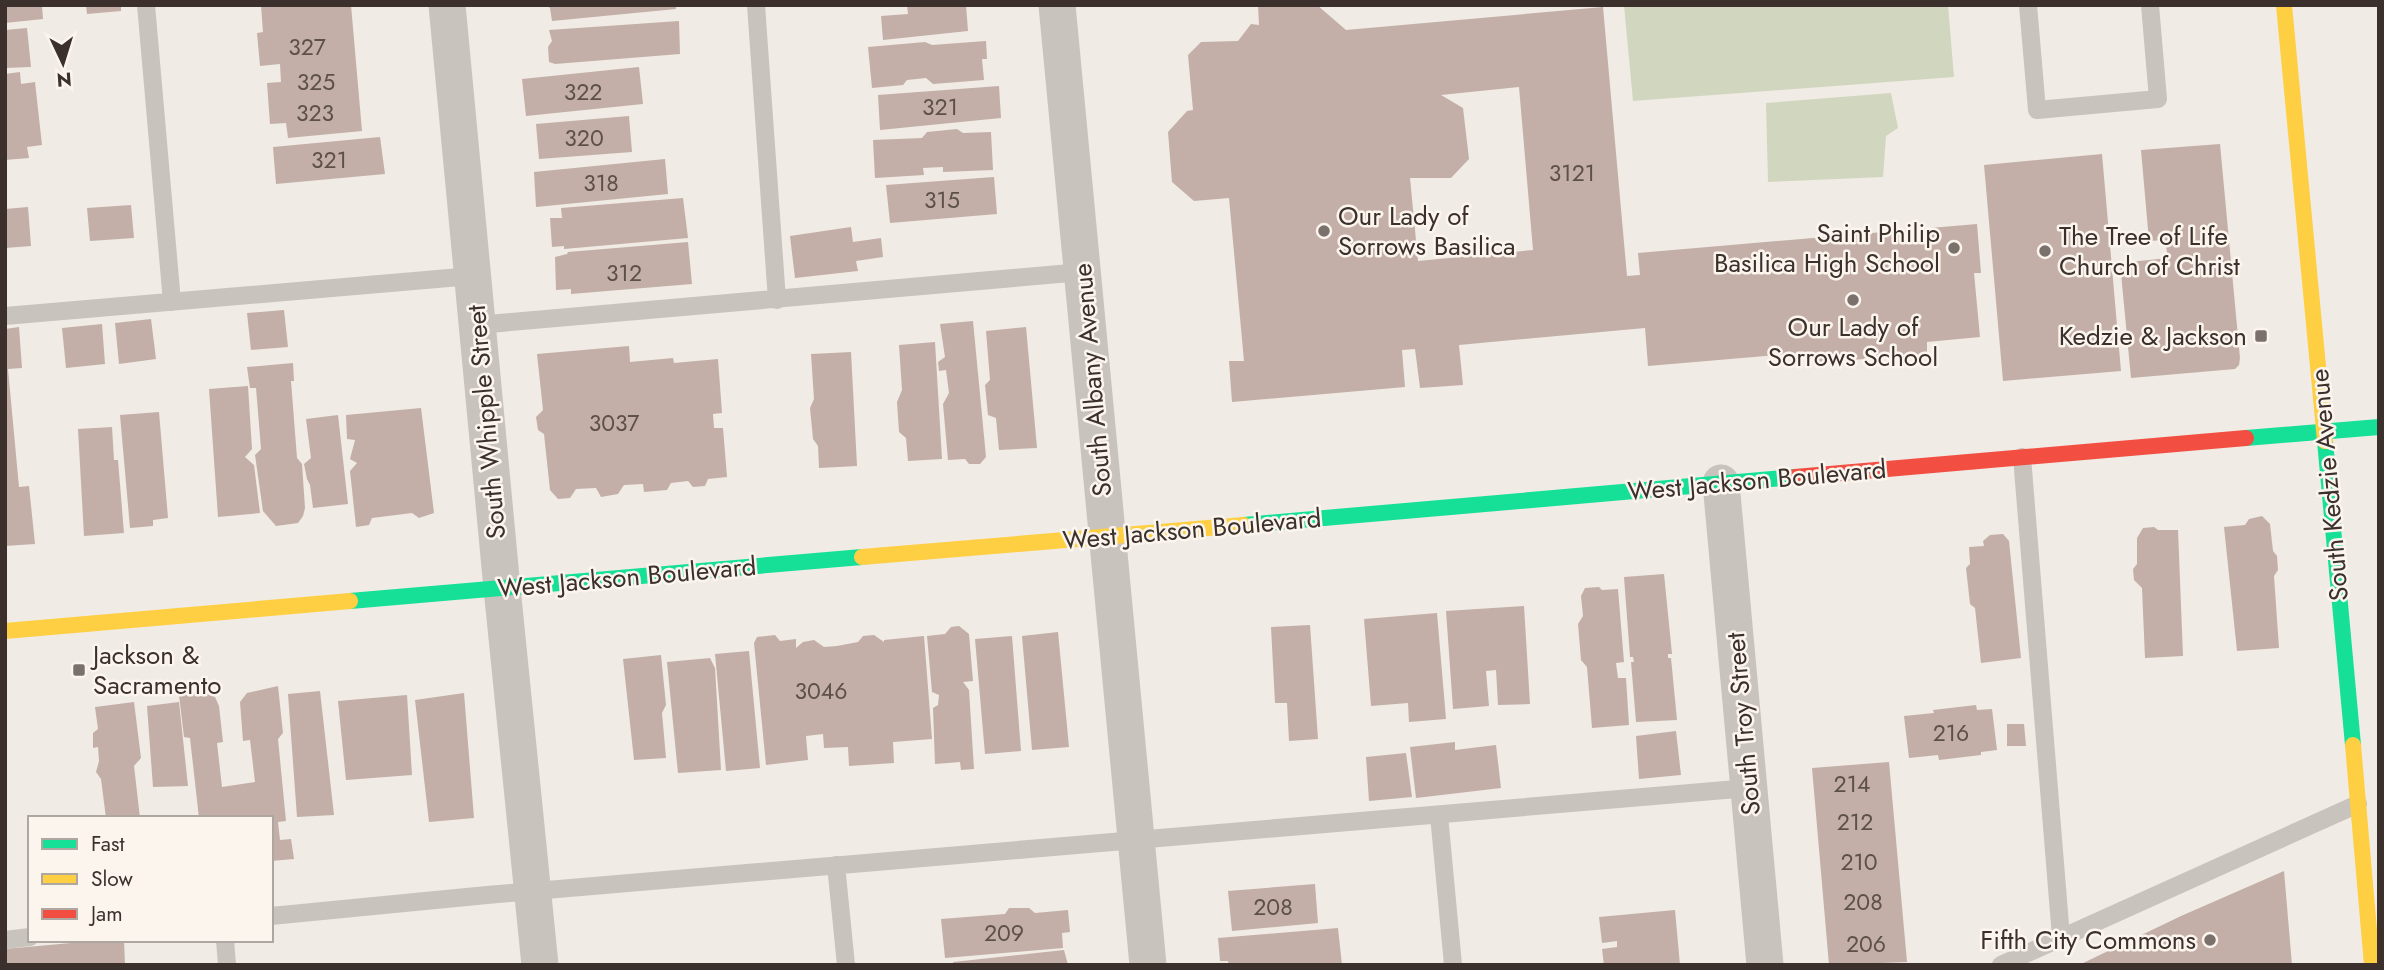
<svg xmlns="http://www.w3.org/2000/svg" width="2384" height="970" viewBox="0 0 2384 970" font-family="Jost,sans-serif">
<style>
.green{fill:#d1d6bf}
.building{fill:#c3afa7;fill-rule:evenodd}
.lines{fill:none;stroke-linecap:round;stroke-linejoin:round}
.lane{stroke:#c9c3be;stroke-width:18}
.street{stroke:#c9c3be;stroke-width:37}
.fast{stroke:#16e098;stroke-width:16}
.slow{stroke:#ffcf43;stroke-width:16}
.jam{stroke:#f24e42;stroke-width:16}
.poi-dot{fill:#7a716c;stroke:#fbf5ee;stroke-width:2.5}
.labels{text-anchor:middle;stroke-width:5;stroke-linejoin:round;paint-order:stroke}
.number-label{font-size:23px;fill:#5d504a}
.poi-label{font-size:26px;fill:#3b302b;stroke:#fbf5ee;text-anchor:start}
.street-label{font-size:26px;fill:#3b302b;stroke:#fbf5ee}
</style>
<rect width="100%" height="100%" fill="#f0ebe5"/>
<!-- green -->
<path class="green" d="M1624 5H1948L1954 77 1633 101Z
M1891 93 1898 128 1886 136 1883 177 1768 182 1766 103Z"/>
<!-- building -->
<path class="building" d="M5 5H42L43 19 5 23Z
M86 5H121V11L87 14Z
M261 5H351L362 131 288 138 286 123 270 124 267 83 281 82 280 64 260 66 257 33 263 32Z
M546 5H676V9L552 21 550 8Z
M907 5H966L968 31 883 40 881 16 908 14Z
M1258 5H1317L1346 30 1603 7 1627 276 1640 275 1638 253 1977 224 1981 273H1974L1980 337 1927 342V354L1814 363 1812 352 1648 366 1645 328 1634 329 1459 345 1463 385 1420 388 1415 349 1402 350 1405 387 1232 402 1229 361H1244L1229 198 1194 201 1172 182 1168 132 1187 111 1193 110 1188 55 1201 42 1238 41 1251 24 1259 25ZM1519 87 1533 250 1418 261 1410 178H1451L1469 159 1463 108 1441 95Z
M679 21 680 54 555 64 549 62 548 47 552 41 549 30Z
M27 28 31 67 5 68V30Z
M986 41 987 59H982L984 80 933 84 926 78 907 80 903 85 872 88 868 47 925 42 932 45Z
M639 67 643 104 526 116 522 79Z
M20 72 21 84 35 82 42 145 27 147 29 158 5 160V74Z
M999 86 1001 118 880 130 878 95Z
M629 116 632 152 539 159 536 124Z
M957 129 963 133 991 132 993 170 943 172V167L923 168 924 175 875 178 873 140 922 138 927 132Z
M380 137 385 174 276 184 273 147Z
M2220 144 2240 358 2239 365 2235 369 2131 378 2120 263 2168 258 2165 240 2149 241 2141 150Z
M2102 154 2121 371 2003 381 1984 165Z
M665 159 668 194 536 207 534 172Z
M994 177 997 214 890 223 886 185Z
M683 198 688 238 564 249V246L552 247 550 218H562L561 208Z
M131 205 134 238 90 241 87 208Z
M28 207 31 246 5 248V209Z
M851 227 853 242 881 238 883 257 856 261 858 271 795 278 790 236Z
M688 242 692 284 571 294V289L556 290 555 257 567 254 568 252Z
M284 310 288 347 251 350 247 313Z
M151 319 156 359 119 364 115 323Z
M973 321 986 457 980 464H969L965 459 948 460 943 404 949 393 946 370 939 371 938 362 945 357 940 324Z
M102 324 105 364 66 368 62 328Z
M19 327 22 368 8 369 19 487 29 486 35 544 5 546V329Z
M1026 327 1037 448 999 450 996 418 988 415 985 385 990 380 986 331Z
M935 342 942 459 908 461 906 438 899 432 897 402 902 390 899 345Z
M629 346 630 362 673 358 674 363 718 359 722 413 713 414 714 428H723L727 477 708 479 705 486 693 487 688 481 671 483 667 490 644 492 643 484 624 485 618 494 601 497 596 488 576 489 570 498 558 499 550 490 544 434 538 430 536 417 543 410 537 354Z
M851 352 857 466 819 468 818 446 813 439 810 408 814 399 811 354Z
M293 363 294 381H291L297 458 302 464 305 508 303 516 298 523 276 526 263 511 255 455 261 449 256 388H250L247 367Z
M248 386 252 449 245 457 254 465 260 513 218 517 209 389Z
M421 408 434 513 419 518 412 513 372 518 369 525 356 527 350 471 357 463 350 459 355 440 347 439 346 415Z
M159 412 168 518 153 520V526L130 528 120 415Z
M338 415 348 504 313 508 310 485 307 479 304 464 311 458 306 419Z
M112 427 114 460H118L124 533 84 536 78 429Z
M2262 516 2270 524 2273 551 2277 556 2278 570 2274 576 2279 648 2237 651 2224 527 2245 525 2249 519Z
M2154 527 2158 530H2178L2183 656 2145 658 2142 588 2134 580 2133 569 2137 564V538L2143 528Z
M2003 534 2009 541 2021 658 1981 663 1975 608 1970 604 1966 568 1970 564 1969 547 1984 546 1983 541 1990 535Z
M1664 574 1672 654H1668V658H1671L1677 720 1636 722 1631 662H1634L1633 657H1630L1624 577Z
M1599 587 1602 590 1618 589 1624 662 1616 663 1618 678H1626L1629 725 1592 728 1587 667 1581 660 1578 624 1583 616 1581 596 1585 588Z
M1524 606 1530 704 1498 705 1496 670 1486 671 1489 706 1453 709 1446 611Z
M1437 613 1446 719 1409 722 1408 703 1371 706 1364 619Z
M1310 625 1318 739 1289 741 1287 703H1275L1271 627Z
M959 626 969 634 973 681 963 682 969 690 974 769 961 770 960 762 935 764 933 708 938 705 939 695 932 692 927 636 945 634 951 627Z
M1058 632 1069 747 1032 750 1022 636Z
M775 635 780 641 796 639V648L803 642 814 640 824 647 837 646 858 642 863 636 874 635 884 642V640L924 636 932 739 893 742 894 763 849 766 848 747 824 748 823 734 806 736 808 760 766 765 754 643 757 637Z
M1012 636 1021 751 985 754 975 639Z
M749 651 760 768 726 771 715 654Z
M661 655 666 705 662 713 666 758 634 760 623 659Z
M710 658 715 668 721 770 678 773 667 662Z
M278 686 283 733 278 739 286 821 278 822 280 840 291 839 294 859 271 861V818H199L190 738 184 737 179 695 209 693 215 697 219 706 223 742 217 743 222 787 255 782 250 740 243 741 240 702 247 693Z
M320 691 334 815 297 817 288 694Z
M464 693 474 818 429 822 415 700Z
M407 695 412 775 346 780 338 701Z
M134 702 141 758 134 766 140 818H106L101 779 96 772 99 761 98 747 93 748V733L98 729 95 707Z
M179 702 188 786 153 787 147 706Z
M1976 705 1977 710 1992 709 1997 750 1981 752V755L1939 760 1938 755 1909 758 1904 716 1934 713 1933 710Z
M2007 724H2024L2026 746H2007Z
M1676 731 1681 775 1639 779 1636 736Z
M1455 742V750L1496 745 1501 788 1416 798 1410 747Z
M1406 753 1412 797 1369 801 1366 757Z
M1889 762 1907 962 1829 965 1812 768Z
M2284 871 2292 965H2079L2181 916Z
M1315 884 1318 923 1232 931 1228 891Z
M1009 908H1029L1035 913 1068 910 1070 932 1062 933 1063 948 945 958 941 919 1005 914Z
M1675 910 1680 965H1604L1602 949 1617 947V941L1602 943 1599 917Z
M1338 928 1342 965H1229L1228 961H1220L1218 938Z
M104 940H124L125 965H5V949Z
M1064 950 1068 965H954L953 962Z"/>
<g class="lines">
<!-- lane -->
<path class="lane" d="M146 5 172 302
M756 5 777 300
M2028 5 2037 110 2158 99 2150 5
M5 316 472 276
M477 325 1082 272
M2022 457 2061 937
M1439 815 1453 965
M836 865 846 965
M271 916 487 895 1749 788
M5 940 30 937
M225 940 227 965
M2001 965 2358 804"/>
<!-- street -->
<path class="street" d="M447 5 502 588 540 965
M1057 5 1148 965
M1721 483 1765 965"/>
<!-- fast -->
<path class="fast" d="M2246 438 2379 427
M2325 441 2353 745
M1244 525 1795 477
M350 601 862 557"/>
<!-- slow -->
<path class="slow" d="M2284 5 2325 441
M862 557 1244 525
M5 631 350 601
M2353 745 2372 965"/>
<!-- jam -->
<path class="jam" d="M1795 477 2246 438"/>
</g>
<!-- markers -->
<g class="poi-dot">
<circle cx="1324" cy="231" r="7"/>
<circle cx="1954" cy="248" r="7"/>
<circle cx="2045" cy="251" r="7"/>
<circle cx="1853" cy="300" r="7"/>
<rect x="2254" y="329" width="14" height="14" rx="3.5"/>
<rect x="72" y="663" width="14" height="14" rx="3.5"/>
<circle cx="2210" cy="940" r="7"/>
</g>
<g class="labels">
<!-- number labels -->
<g class="number-label">
<text x="307" y="55">327</text>
<text x="316" y="90">325</text>
<text x="583" y="100">322</text>
<text x="940" y="115">321</text>
<text x="315" y="121">323</text>
<text x="584" y="146">320</text>
<text x="329" y="168">321</text>
<text x="1572" y="181">3121</text>
<text x="601" y="191">318</text>
<text x="942" y="208">315</text>
<text x="624" y="281">312</text>
<text x="614" y="431">3037</text>
<text x="821" y="699">3046</text>
<text x="1951" y="741">216</text>
<text x="1852" y="792">214</text>
<text x="1855" y="830">212</text>
<text x="1859" y="870">210</text>
<text x="1863" y="910">208</text>
<text x="1273" y="915">208</text>
<text x="1004" y="941">209</text>
<text x="1866" y="952">206</text>
</g>
<!-- poi labels -->
<g class="poi-label">
<text x="1338" y="225">Our Lady of<tspan x="1338" dy="30">Sorrows Basilica</tspan></text>
<text x="1940" y="242" text-anchor="end">Saint Philip<tspan x="1940" dy="30">Basilica High School</tspan></text>
<text x="2059" y="245">The Tree of Life<tspan x="2059" dy="30">Church of Christ</tspan></text>
<text x="1853" y="336" text-anchor="middle">Our Lady of<tspan x="1853" dy="30">Sorrows School</tspan></text>
<text x="2247" y="345" text-anchor="end">Kedzie &amp; Jackson</text>
<text x="93" y="664">Jackson &amp;<tspan x="93" dy="30">Sacramento</tspan></text>
<text x="2196" y="949" text-anchor="end">Fifth City Commons</text>
</g>
<!-- street labels -->
<g class="street-label">
<text transform="translate(1092 380) rotate(-95)" y="9">South Albany Avenue</text>
<text transform="translate(486 422) rotate(-95)" y="9">South Whipple Street</text>
<text transform="translate(1757 480) rotate(-5)" y="9">West Jackson Boulevard</text>
<text transform="translate(2329 485) rotate(-95)" y="9">South Kedzie Avenue</text>
<text transform="translate(1192 529) rotate(-5)" y="9">West Jackson Boulevard</text>
<text transform="translate(627 577) rotate(-5)" y="9">West Jackson Boulevard</text>
<text transform="translate(1743 724) rotate(-95)" y="9">South Troy Street</text>
</g>
</g>
<!-- border -->
<rect width="2384" height="970" fill="none" stroke="#3b302b" stroke-width="14"/>
<!-- legend -->
<rect x="28" y="816" width="245" height="126" fill="#fbf5ee" stroke="#aea6a0" stroke-width="2"/>
<rect x="42" y="839" width="35" height="10" fill="#16e098" stroke="#aea6a0" stroke-width="2"/>
<text x="91" y="851" font-size="21" fill="#3b302b">Fast</text>
<rect x="42" y="874" width="35" height="10" fill="#ffcf43" stroke="#aea6a0" stroke-width="2"/>
<text x="91" y="886" font-size="21" fill="#3b302b">Slow</text>
<rect x="42" y="909" width="35" height="10" fill="#f24e42" stroke="#aea6a0" stroke-width="2"/>
<text x="91" y="921" font-size="21" fill="#3b302b">Jam</text>
<!-- north arrow -->
<g transform="translate(63 63) rotate(176)" stroke="#fbf5ee" stroke-width="5" paint-order="stroke">
<path d="M0-5L12 26L0 18L-12 26Z" fill="#3b302b"/>
<text y="-10" font-size="19" font-weight="bold" text-anchor="middle" fill="#3b302b">N</text>
</g>
</svg>
